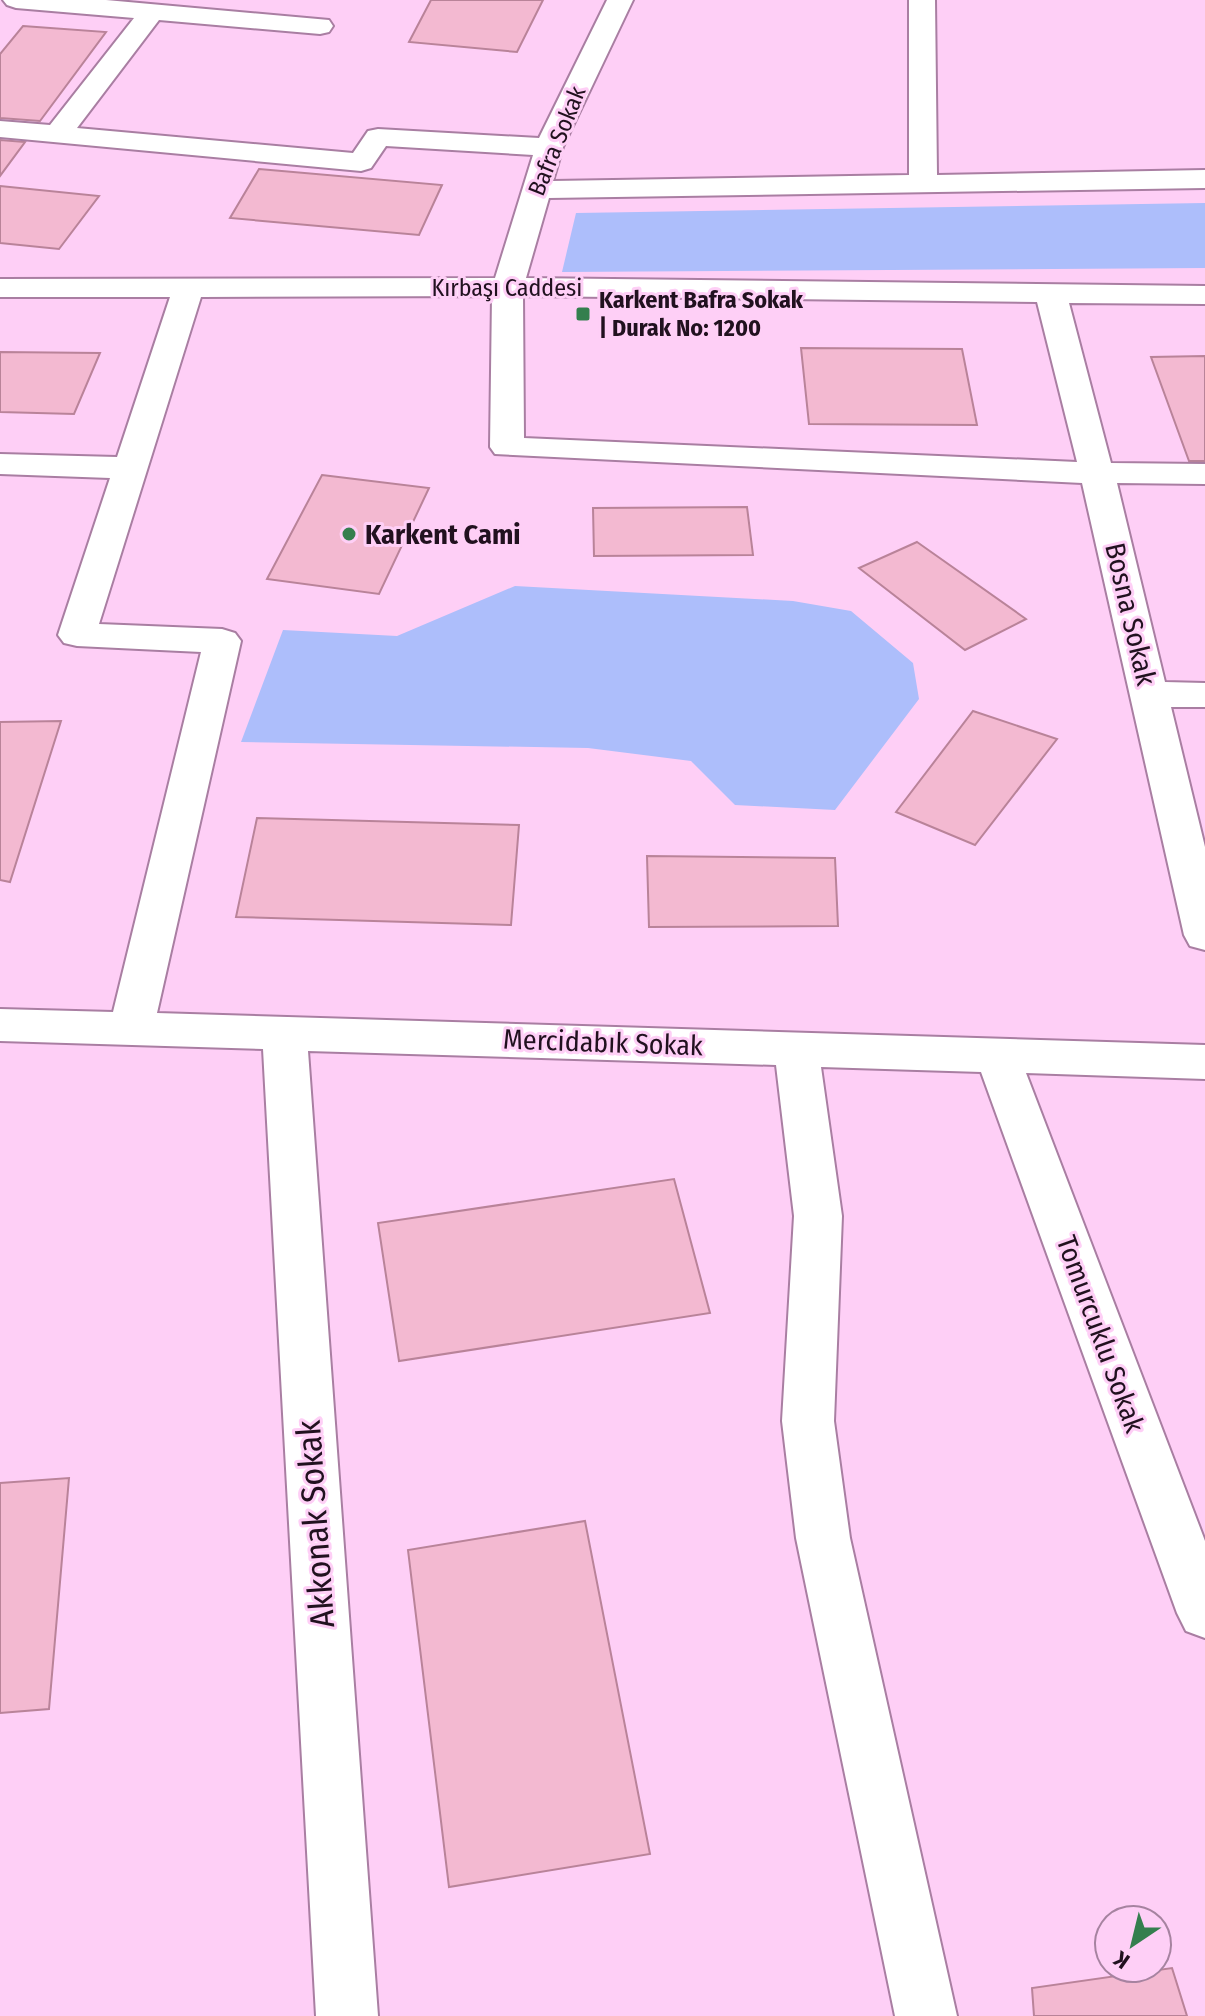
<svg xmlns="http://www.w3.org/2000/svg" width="1205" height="2016" viewBox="0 0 1205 2016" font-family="'Fira Sans Condensed',sans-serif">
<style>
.green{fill:#adbefb}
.building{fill:#f3b9d1;stroke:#b98399;stroke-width:2}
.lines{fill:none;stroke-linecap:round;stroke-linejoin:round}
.minor-casing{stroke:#a97ea2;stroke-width:4}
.minor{fill:#fff;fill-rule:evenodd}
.poi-dot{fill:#347f4e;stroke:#fecff6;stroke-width:3}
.labels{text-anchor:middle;stroke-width:6;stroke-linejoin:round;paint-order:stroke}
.far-street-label{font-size:24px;fill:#21111f;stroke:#fecff6}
.far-poi-label{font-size:24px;font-weight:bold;fill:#21111f;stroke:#fecff6;text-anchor:start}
.poi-label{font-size:28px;font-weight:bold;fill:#21111f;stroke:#fecff6;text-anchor:start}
.street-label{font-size:28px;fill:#21111f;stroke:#fecff6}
.near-street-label{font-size:34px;fill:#21111f;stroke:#fecff6}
</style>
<rect width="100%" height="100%" fill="#fecff6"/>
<!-- green -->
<path class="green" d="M1205 203V268L562 272 576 213Z
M515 586 793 601 851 611 913 663 919 699 835 810 735 805 691 761 588 748 241 742 283 630 397 636Z"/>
<!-- building -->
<path class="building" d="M431 0H543L517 52 409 42Z
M23 26 106 32 40 121 0 118V54Z
M0 140 25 142 0 176Z
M259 169 442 185 419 235 230 218Z
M0 186 99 196 59 249 0 243Z
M801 348 962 349 977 425 809 424Z
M0 352 100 353 74 414 0 412Z
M1205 356V461H1189L1151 357Z
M322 475 429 488 379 594 267 579Z
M747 507 753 555 594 556 593 508Z
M917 542 1026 619 965 650 859 568Z
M973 711 1057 739 975 845 896 812Z
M61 721 10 882 0 880V722Z
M257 818 519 825 511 925 236 917Z
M647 856 835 858 838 926 649 927Z
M674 1179 710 1313 399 1361 378 1223Z
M69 1478 49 1709 0 1713V1483Z
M585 1521 650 1854 449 1887 408 1550Z
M1172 1968 1187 2016H1034L1032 1988Z"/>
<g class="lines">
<defs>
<path id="minor" d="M3 0H106L329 20 333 26 329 32 320 34 159 20 77 128 353 153 368 131 378 129 539 138 607 0H633L563 147 553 181 909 175V0H935L937 175 1205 170V188L549 198 526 278 1205 286V304L1069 303 1111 463 1205 464V484L1117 483 1165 682 1205 683V707H1171L1205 847V950L1190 946 1184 935 1082 483 495 454 490 447 492 296 201 297 99 624 222 629 235 633 241 641 157 1013 1205 1045V1079L1026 1073 1205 1541V1638L1186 1631 1177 1613 981 1072 821 1067 842 1216 834 1421 850 1538 957 2016H895L796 1538 782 1421 794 1216 776 1065 308 1051 378 2016H316L263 1049 0 1041V1009L113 1012 201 652 77 646 64 643 58 635 110 478 0 474V454L117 457 170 297H0V279L495 278 533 155 386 146 371 168 361 171 0 137V121L50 125 134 18 16 8 7 5ZM523 296 1037 302 1077 462 524 438Z"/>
</defs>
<!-- minor casing -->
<use href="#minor" class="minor-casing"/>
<!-- minor -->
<use href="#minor" class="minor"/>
</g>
<!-- markers -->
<g class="poi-dot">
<rect x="575" y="306" width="16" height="16" rx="4"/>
<circle cx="349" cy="534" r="8"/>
</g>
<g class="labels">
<!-- far-street labels -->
<g class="far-street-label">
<text transform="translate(557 141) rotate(-68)" y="8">Bafra Sokak</text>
<text x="507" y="296">Kırbaşı Caddesi</text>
</g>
<!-- far-poi labels -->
<g class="far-poi-label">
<text x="599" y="308">Karkent Bafra Sokak<tspan x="599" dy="28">| Durak No: 1200</tspan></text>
</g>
<!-- poi labels -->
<g class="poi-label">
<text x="365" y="544">Karkent Cami</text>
</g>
<!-- street labels -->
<g class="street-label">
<text transform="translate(1131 614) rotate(77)" y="10">Bosna Sokak</text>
<text transform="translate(603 1042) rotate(2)" y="10">Mercidabık Sokak</text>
<text transform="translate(1101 1334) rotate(70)" y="10">Tomurcuklu Sokak</text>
</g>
<!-- near-street labels -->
<g class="near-street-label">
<text transform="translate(315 1524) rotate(-94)" y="12">Akkonak Sokak</text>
</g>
</g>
<!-- north arrow -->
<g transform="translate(1133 1944) rotate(215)"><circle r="38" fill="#fecff6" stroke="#a683a0" stroke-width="2"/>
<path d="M0-6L14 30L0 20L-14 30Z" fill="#347f4e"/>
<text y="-12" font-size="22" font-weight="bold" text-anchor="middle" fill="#21111f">K</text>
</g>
</svg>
